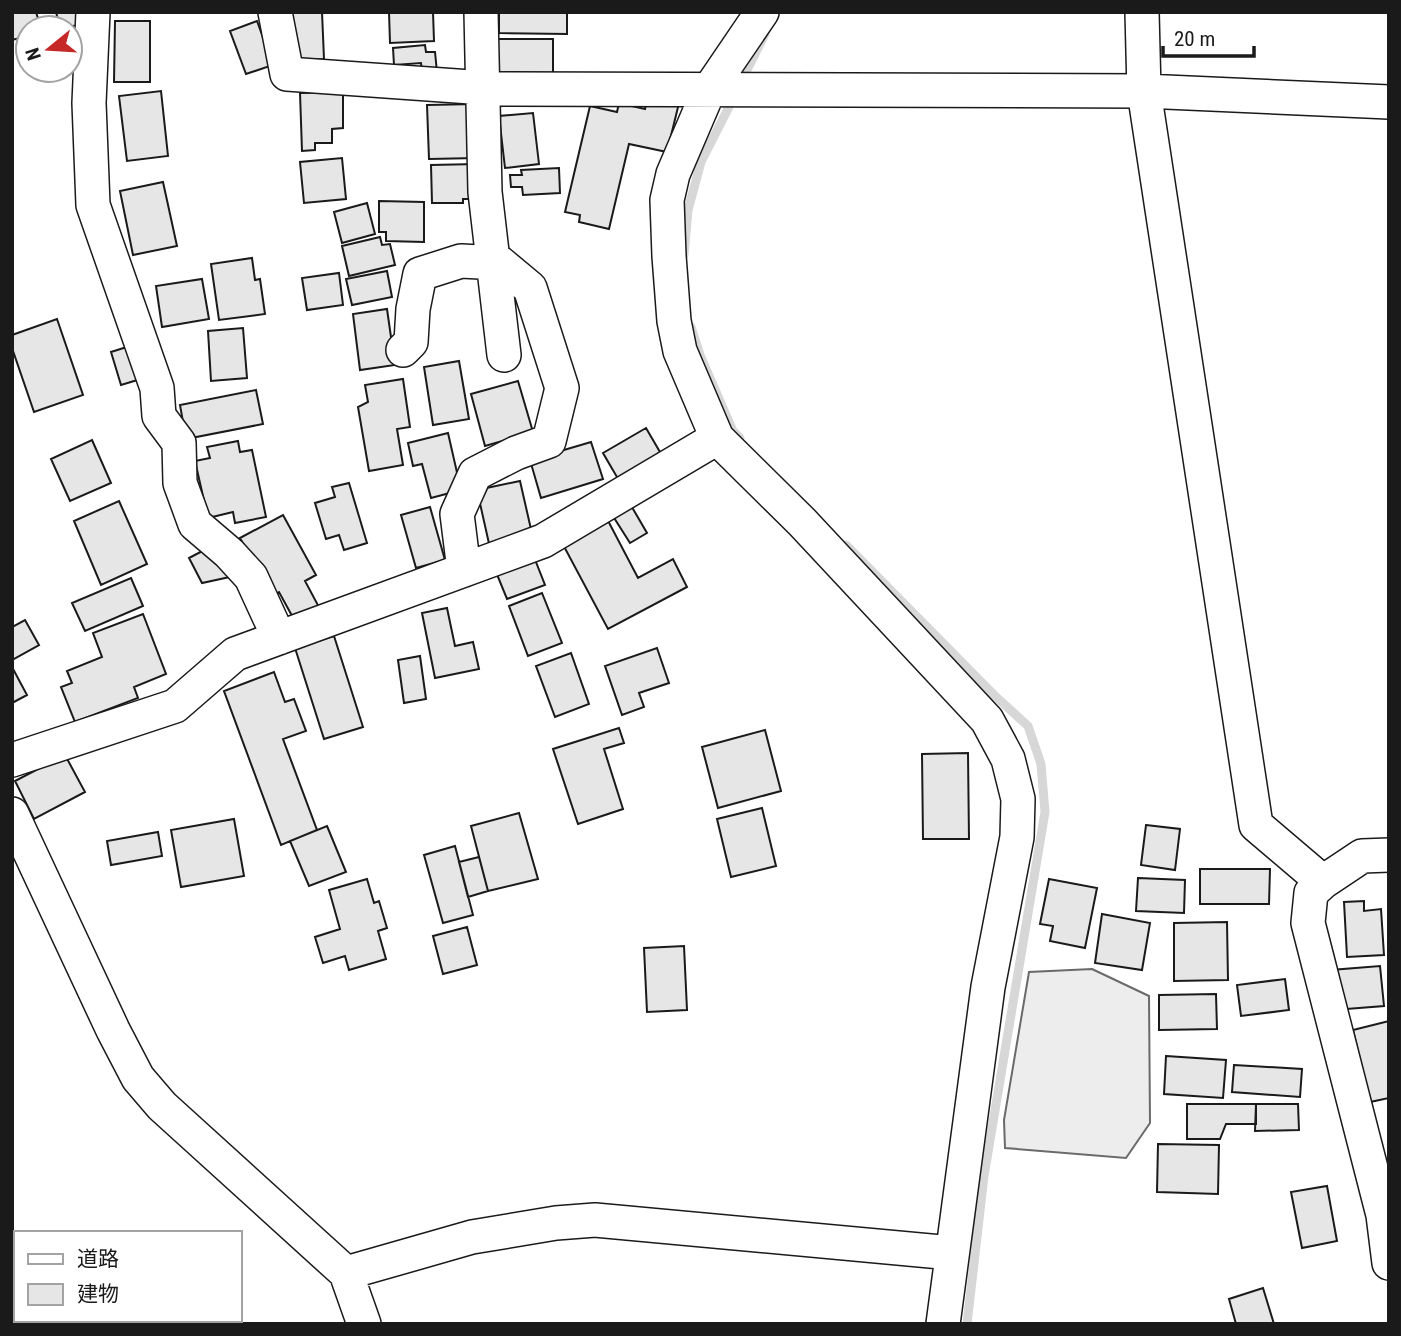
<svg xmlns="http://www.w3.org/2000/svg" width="1401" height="1336" viewBox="0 0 1401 1336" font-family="'Roboto Condensed','Noto Sans JP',sans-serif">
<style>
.built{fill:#ededed;stroke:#6a6a6a;stroke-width:2}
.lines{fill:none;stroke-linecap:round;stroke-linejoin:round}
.stream{stroke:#d7d7d7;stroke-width:9}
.building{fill:#e6e6e6;stroke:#1a1a1a;stroke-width:2}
.minor-casing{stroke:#1a1a1a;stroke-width:36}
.minor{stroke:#fff;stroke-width:33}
</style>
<rect width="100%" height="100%" fill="#fff"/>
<!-- built -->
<path class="built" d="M1092 969 1149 996 1150 1123 1126 1158 1005 1148 1004 1120 1029 972Z"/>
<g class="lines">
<!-- stream -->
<path class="stream" d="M740 84 765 34
M684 255 688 210 701 162 734 97
M691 327 700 355 733 431 740 438
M846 545 994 695 1028 726 1041 764 1045 812 984 1176 967 1324"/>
</g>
<!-- building -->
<path class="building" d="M12 12H36L41 28H28V36L12 40Z
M56 12H83L86 24 60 28Z
M286 12H322L324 59 294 60Z
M389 12H433L434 41 390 43Z
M499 12H567V34L499 33Z
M115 21H150V82H114Z
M257 21 273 65 246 74 230 31Z
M497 39H553V84L497 85Z
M425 45 426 52H435L437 72 422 73 421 63 394 65 393 48Z
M161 91 168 156 127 161 119 96Z
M343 92V128L332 129V143H315V150L302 151 300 93Z
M648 96 679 103 667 152 629 144 609 229 579 222 580 215 565 212 590 106 617 112 619 103 645 109Z
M476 104 477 158 429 159 427 105Z
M533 113 539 164 505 168 499 116Z
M342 158 346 199 304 203 300 162Z
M477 164V199H463V203H432L431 165Z
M559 168 560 193 523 195 522 187H511L510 175H522L521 170Z
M163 182 177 246 133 255 120 191Z
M379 201 424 202V242L386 241V232H379Z
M367 203 375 234 342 243 334 212Z
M380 237 382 245 390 244 395 265 349 276 342 246Z
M252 258 255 280 260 279 265 314 219 320 211 264Z
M387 271 392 297 352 305 346 279Z
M339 273 343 305 307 310 302 278Z
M202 279 209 319 162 327 156 286Z
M387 309 395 365 360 370 353 314Z
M57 319 83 395 34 412 12 348V335Z
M243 328 247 378 211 381 208 331Z
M133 345 144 378 121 385 111 352Z
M459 361 469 419 433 425 424 367Z
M403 379 410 427 397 429 403 465 369 471 358 407 368 402 365 385Z
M518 381 533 432 485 446 471 394Z
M256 390 263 424 186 439 180 405Z
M646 428 664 459 621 484 603 453Z
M448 433 461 490 431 498 422 464 413 466 408 443Z
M92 440 111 483 70 501 51 459Z
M238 441 240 452 252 450 266 517 235 523 233 512 208 518 195 461 210 458 207 447Z
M591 442 603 479 541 498 530 460Z
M520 481 533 538 490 548 477 490Z
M349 483 367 543 344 550 339 535 326 539 315 503 335 497 332 487Z
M119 501 147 564 101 585 74 521Z
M629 502 647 533 630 543 611 513Z
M430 507 445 560 416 568 401 515Z
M283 515 316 575 305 581 320 609 296 623 279 592 272 596 240 538Z
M605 515 638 578 673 559 687 587 608 629 560 539Z
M231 536 239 575 202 583 189 558Z
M534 557 545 585 507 599 496 572Z
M131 578 143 606 85 631 72 603Z
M542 593 562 643 528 656 509 606Z
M447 608 455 646 473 642 479 669 435 678 422 613Z
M143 614 166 674 134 687 138 698 75 722 61 687 72 683 67 671 102 657 93 633Z
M25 620 39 645 12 660V627Z
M334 636 363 727 324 739 295 648Z
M657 648 669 683 639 693 644 707 622 715 605 666Z
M571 653 589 704 555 717 536 666Z
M420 656 426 699 404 703 398 660Z
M12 667 27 695 12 703Z
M274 672 285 702 294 699 306 731 283 739 317 830 281 845 224 691Z
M619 728 624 743 604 749 623 809 578 824 553 749Z
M765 730 781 791 718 808 702 747Z
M968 753 969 839H923L922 754Z
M65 755 85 792 34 819 15 781Z
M762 808 776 866 731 877 717 819Z
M519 813 538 879 488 891 471 826Z
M234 819 244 876 181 887 171 830Z
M1146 825 1180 829 1175 870 1141 865Z
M327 826 346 872 309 886 290 841Z
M158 832 162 856 111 865 107 841Z
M455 846 473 915 443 923 424 855Z
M479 857 488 891 468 897 459 862Z
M1200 869H1270L1269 904H1200Z
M1138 878 1185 880 1184 913 1136 911Z
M367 879 374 903 379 901 387 928 378 931 386 959 349 970 345 956 323 963 315 937 340 929 329 890Z
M1049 879 1097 888 1085 948 1050 941 1053 926 1040 924Z
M1364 901V911L1381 909 1384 955 1347 957 1344 902Z
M1102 914 1150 923 1142 970 1095 963Z
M1227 922 1228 980 1174 981V923Z
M467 927 477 965 443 974 433 936Z
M684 946 687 1010 647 1012 644 948Z
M1380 966 1384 1006 1334 1010 1331 970Z
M1285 979 1289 1010 1241 1016 1237 985Z
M1216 994 1217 1029 1159 1030V995Z
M1389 1021V1098L1370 1102 1353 1030Z
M1166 1056 1226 1060 1223 1098 1164 1094Z
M1234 1065 1302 1069 1300 1097 1232 1092Z
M1187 1104H1256V1124H1226L1220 1139H1187Z
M1256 1104H1298L1299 1130 1255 1131Z
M1158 1144 1219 1145 1218 1194 1157 1192Z
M1327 1186 1337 1241 1302 1248 1291 1192Z
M1263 1288 1274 1324H1236L1229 1299Z"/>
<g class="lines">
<defs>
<path id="minor" d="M93 12 89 103 93 205 157 388 159 416 179 443 180 483 195 524 229 553 251 577 279 638
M275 12 287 74 499 89 1144 91 1389 102
M481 12 485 192 504 355
M762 12 709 90 673 174 667 200 669 256 674 321 680 351 717 438 802 522 987 720 1008 759 1018 799 1017 837 988 987 943 1324
M1142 12 1144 91 1256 825 1323 882
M403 350 411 342 413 309 420 274 461 261 500 263 530 288 562 388 549 441 516 453 475 474 457 514 464 570
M12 760 175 706 235 654 543 541 717 438
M12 814 113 1030 138 1078 162 1106 346 1273 364 1324
M1389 855 1362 856 1323 882 1311 893 1308 923 1383 1215 1389 1263
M346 1273 472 1237 556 1223 595 1220 952 1253"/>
</defs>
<!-- minor casing -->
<use href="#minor" class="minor-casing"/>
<!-- minor -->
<use href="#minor" class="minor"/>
</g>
<!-- border -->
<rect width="1401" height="1336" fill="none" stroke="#1a1a1a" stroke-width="28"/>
<!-- legend -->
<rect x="14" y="1231" width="228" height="91" fill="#ffffff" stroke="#a3a3a3" stroke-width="2"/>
<rect x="28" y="1254" width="35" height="10" fill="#ffffff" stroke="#a3a3a3" stroke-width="2"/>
<text x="77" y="1266" font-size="21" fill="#1a1a1a">道路</text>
<rect x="28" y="1284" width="35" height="21" fill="#e6e6e6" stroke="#a3a3a3" stroke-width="2"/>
<text x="77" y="1301" font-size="21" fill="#1a1a1a">建物</text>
<!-- north arrow -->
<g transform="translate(49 49) rotate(252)"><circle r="33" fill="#ffffff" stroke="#a3a3a3" stroke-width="2"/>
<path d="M0-5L12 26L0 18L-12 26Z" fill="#c62828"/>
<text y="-10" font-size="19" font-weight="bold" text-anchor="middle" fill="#1a1a1a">N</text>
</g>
<!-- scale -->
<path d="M1163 46v10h91v-10" fill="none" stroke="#1a1a1a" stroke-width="3.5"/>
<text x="1174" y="46" font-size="21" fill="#1a1a1a" stroke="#ffffff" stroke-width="5" paint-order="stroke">20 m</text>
</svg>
